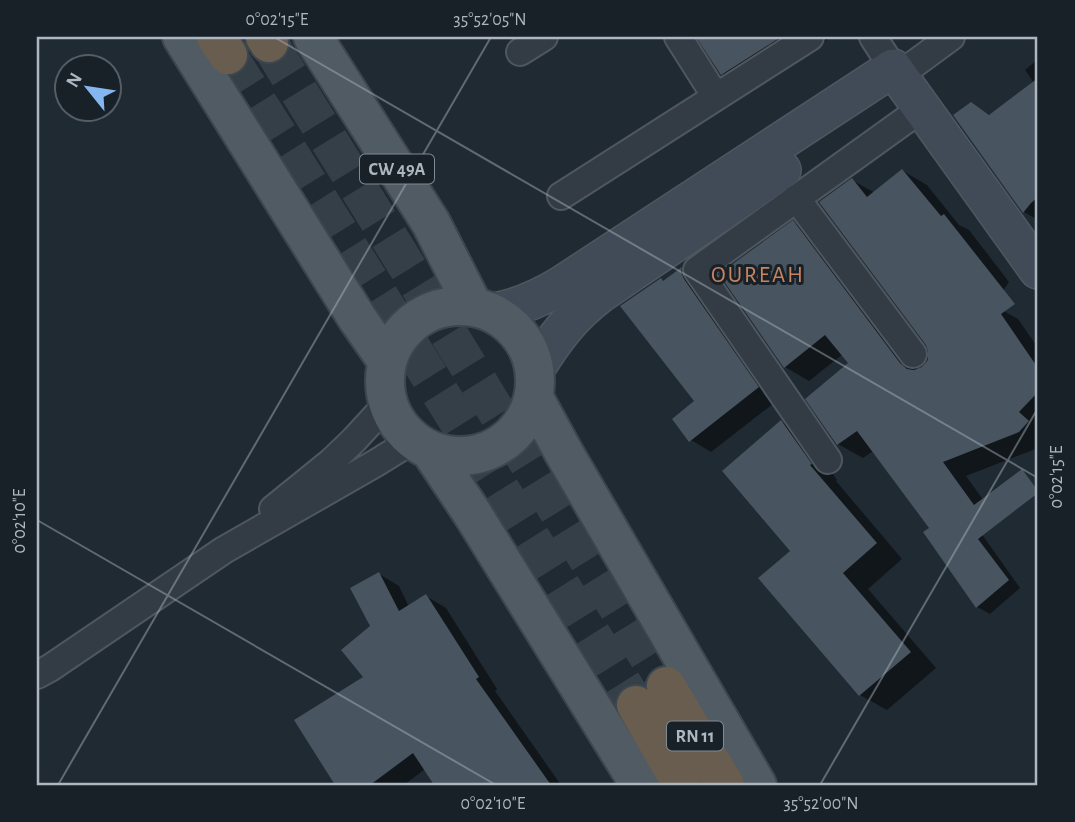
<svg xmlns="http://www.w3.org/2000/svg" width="1075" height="822" viewBox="0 0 1075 822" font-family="'Alegreya Sans',sans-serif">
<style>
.shadow{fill:#0007}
.building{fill:#48545f}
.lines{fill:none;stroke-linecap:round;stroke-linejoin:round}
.highway-tunnel{stroke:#353f48;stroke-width:38;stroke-dasharray:38 19;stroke-linecap:butt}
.street-casing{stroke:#4e575f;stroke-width:30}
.secondary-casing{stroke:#4e575f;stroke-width:40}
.primary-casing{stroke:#3d454d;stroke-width:42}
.highway-casing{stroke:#3e474e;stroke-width:42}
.street{stroke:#333c44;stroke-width:26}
.secondary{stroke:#414b57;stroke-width:37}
.primary{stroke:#515b64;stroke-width:38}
.highway{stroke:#695d50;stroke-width:38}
.ticks{fill:none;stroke:#adb7c1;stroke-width:2;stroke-opacity:0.45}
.labels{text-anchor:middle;stroke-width:6;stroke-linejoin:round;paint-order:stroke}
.shield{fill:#192128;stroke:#818a93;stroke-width:2}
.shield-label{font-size:18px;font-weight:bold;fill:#adb7c1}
.quarter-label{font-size:23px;letter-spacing:2px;fill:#ca835f;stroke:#192128}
.neatline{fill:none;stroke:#adb7c1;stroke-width:2.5}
.ticks-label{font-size:18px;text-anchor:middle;fill:#adb7c1}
</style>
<rect width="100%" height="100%" fill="#202a33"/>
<!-- shadow -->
<path class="shadow" d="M684 37H830V38L749 89 722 74 697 38 693 42Z
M1038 59V220L1024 212 955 115 971 104 991 116 1034 83 1025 70Z
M903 171 927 185 959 225 969 230 1009 282 993 305 1018 319 1038 348V448L966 476 987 505 981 533 1020 588 990 614 977 607 929 526 873 451 863 458 838 444 850 363 843 354 809 381 785 367 793 222 818 237 918 370 923 368 929 360 930 351 852 180 875 193Z
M682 269 702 280 778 400 711 452 691 440 696 402 661 280 665 282Z
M782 422 808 437 837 480 836 481 902 559 868 589 936 668 887 710 860 695 761 578 792 551Z
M379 574 399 586 409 607 426 596 446 608 497 689 495 691 561 785H436L425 769 404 785H334L336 783 365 678Z"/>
<!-- building -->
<path class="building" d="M696 37H781L721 75Z
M1038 78V197L1031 203 1023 213 953 115 971 102 989 115Z
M902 169 941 216 944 214 1015 304 1001 314 1038 368V392L1019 412 1029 421 1019 432 943 462 974 505 1022 469 1038 491V493L978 539 1009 580 976 608 923 532 929 528 857 431 837 445 805 399 848 363 825 335 784 368 719 274 793 220 900 363 907 369 914 370 922 367 928 360V351L926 345 819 202 852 178 867 197Z
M682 267 681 272 684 279 759 387 689 442 672 419 694 401 620 306 661 278 663 281Z
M781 420 812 464 810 465 877 543 843 573 911 652 859 696 758 578 790 551 722 471Z
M379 572 399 611 426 594 479 677 476 679 551 785H434L413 753 370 785H335L294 720 363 677 341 650 370 626 350 588Z"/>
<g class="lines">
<!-- highway-tunnel -->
<path class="highway-tunnel" d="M269 43 666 686
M228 55 636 705"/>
<defs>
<path id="street" d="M678 37 716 97
M873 37 893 68
M520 52 544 37
M898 76 951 37
M561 196 810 37
M796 198 913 354
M828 460 697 270 921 109
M273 509 331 462 354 440 388 403
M37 675 50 668 224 550 376 463 413 440"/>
<path id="secondary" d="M494 312C518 308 538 299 560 286L893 68 1038 270
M535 370C554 339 571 316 600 294L782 170"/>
<path id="primary" d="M182 37 357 318 387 361
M313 37 431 223 473 306
M385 381a75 75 0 1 1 150 0a75 75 0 1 1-150 0Z
M534 398 564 453 757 785
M430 450 472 513 640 785"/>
<path id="highway" d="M216 37 228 55
M265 37 269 43
M666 686 725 785
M636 705 682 785"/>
</defs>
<!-- street casing -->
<use href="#street" class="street-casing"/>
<!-- secondary casing -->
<use href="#secondary" class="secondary-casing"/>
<!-- primary casing -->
<use href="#primary" class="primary-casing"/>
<!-- highway casing -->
<use href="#highway" class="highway-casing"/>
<!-- street -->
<use href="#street" class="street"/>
<!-- secondary -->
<use href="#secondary" class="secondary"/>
<!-- primary -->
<use href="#primary" class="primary"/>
<!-- highway -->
<use href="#highway" class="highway"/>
</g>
<!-- ticks -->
<path class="ticks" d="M274 37 1038 478M37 520 496 785M58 785 491 37M820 785 1038 408"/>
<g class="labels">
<!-- shield labels -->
<g class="shield">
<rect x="360" y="154.5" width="74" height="29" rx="5"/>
<rect x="667" y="721.5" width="56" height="29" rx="5"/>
</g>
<g class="shield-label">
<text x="397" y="175">CW 49A</text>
<text x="695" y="742">RN 11</text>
</g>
<!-- quarter labels -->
<g class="quarter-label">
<text x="758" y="282">OUREAH</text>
</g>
</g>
<!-- border -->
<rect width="1075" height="822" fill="none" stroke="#192128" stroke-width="77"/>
<!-- north arrow -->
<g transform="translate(88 88) rotate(300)"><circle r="33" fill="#192128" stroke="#545d65" stroke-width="2"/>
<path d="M0-5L12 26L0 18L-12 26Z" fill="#84b7ef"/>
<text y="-10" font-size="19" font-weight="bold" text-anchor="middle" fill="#adb7c1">N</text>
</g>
<rect x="38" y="38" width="998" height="746" class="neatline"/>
<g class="ticks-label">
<text x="277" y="25">0°02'15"E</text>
<text x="490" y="25">35°52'05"N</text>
<text transform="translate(1056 477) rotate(-90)" y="6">0°02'15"E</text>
<text transform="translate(19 521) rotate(-90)" y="6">0°02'10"E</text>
<text x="493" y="809">0°02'10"E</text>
<text x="821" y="809">35°52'00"N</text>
</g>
</svg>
